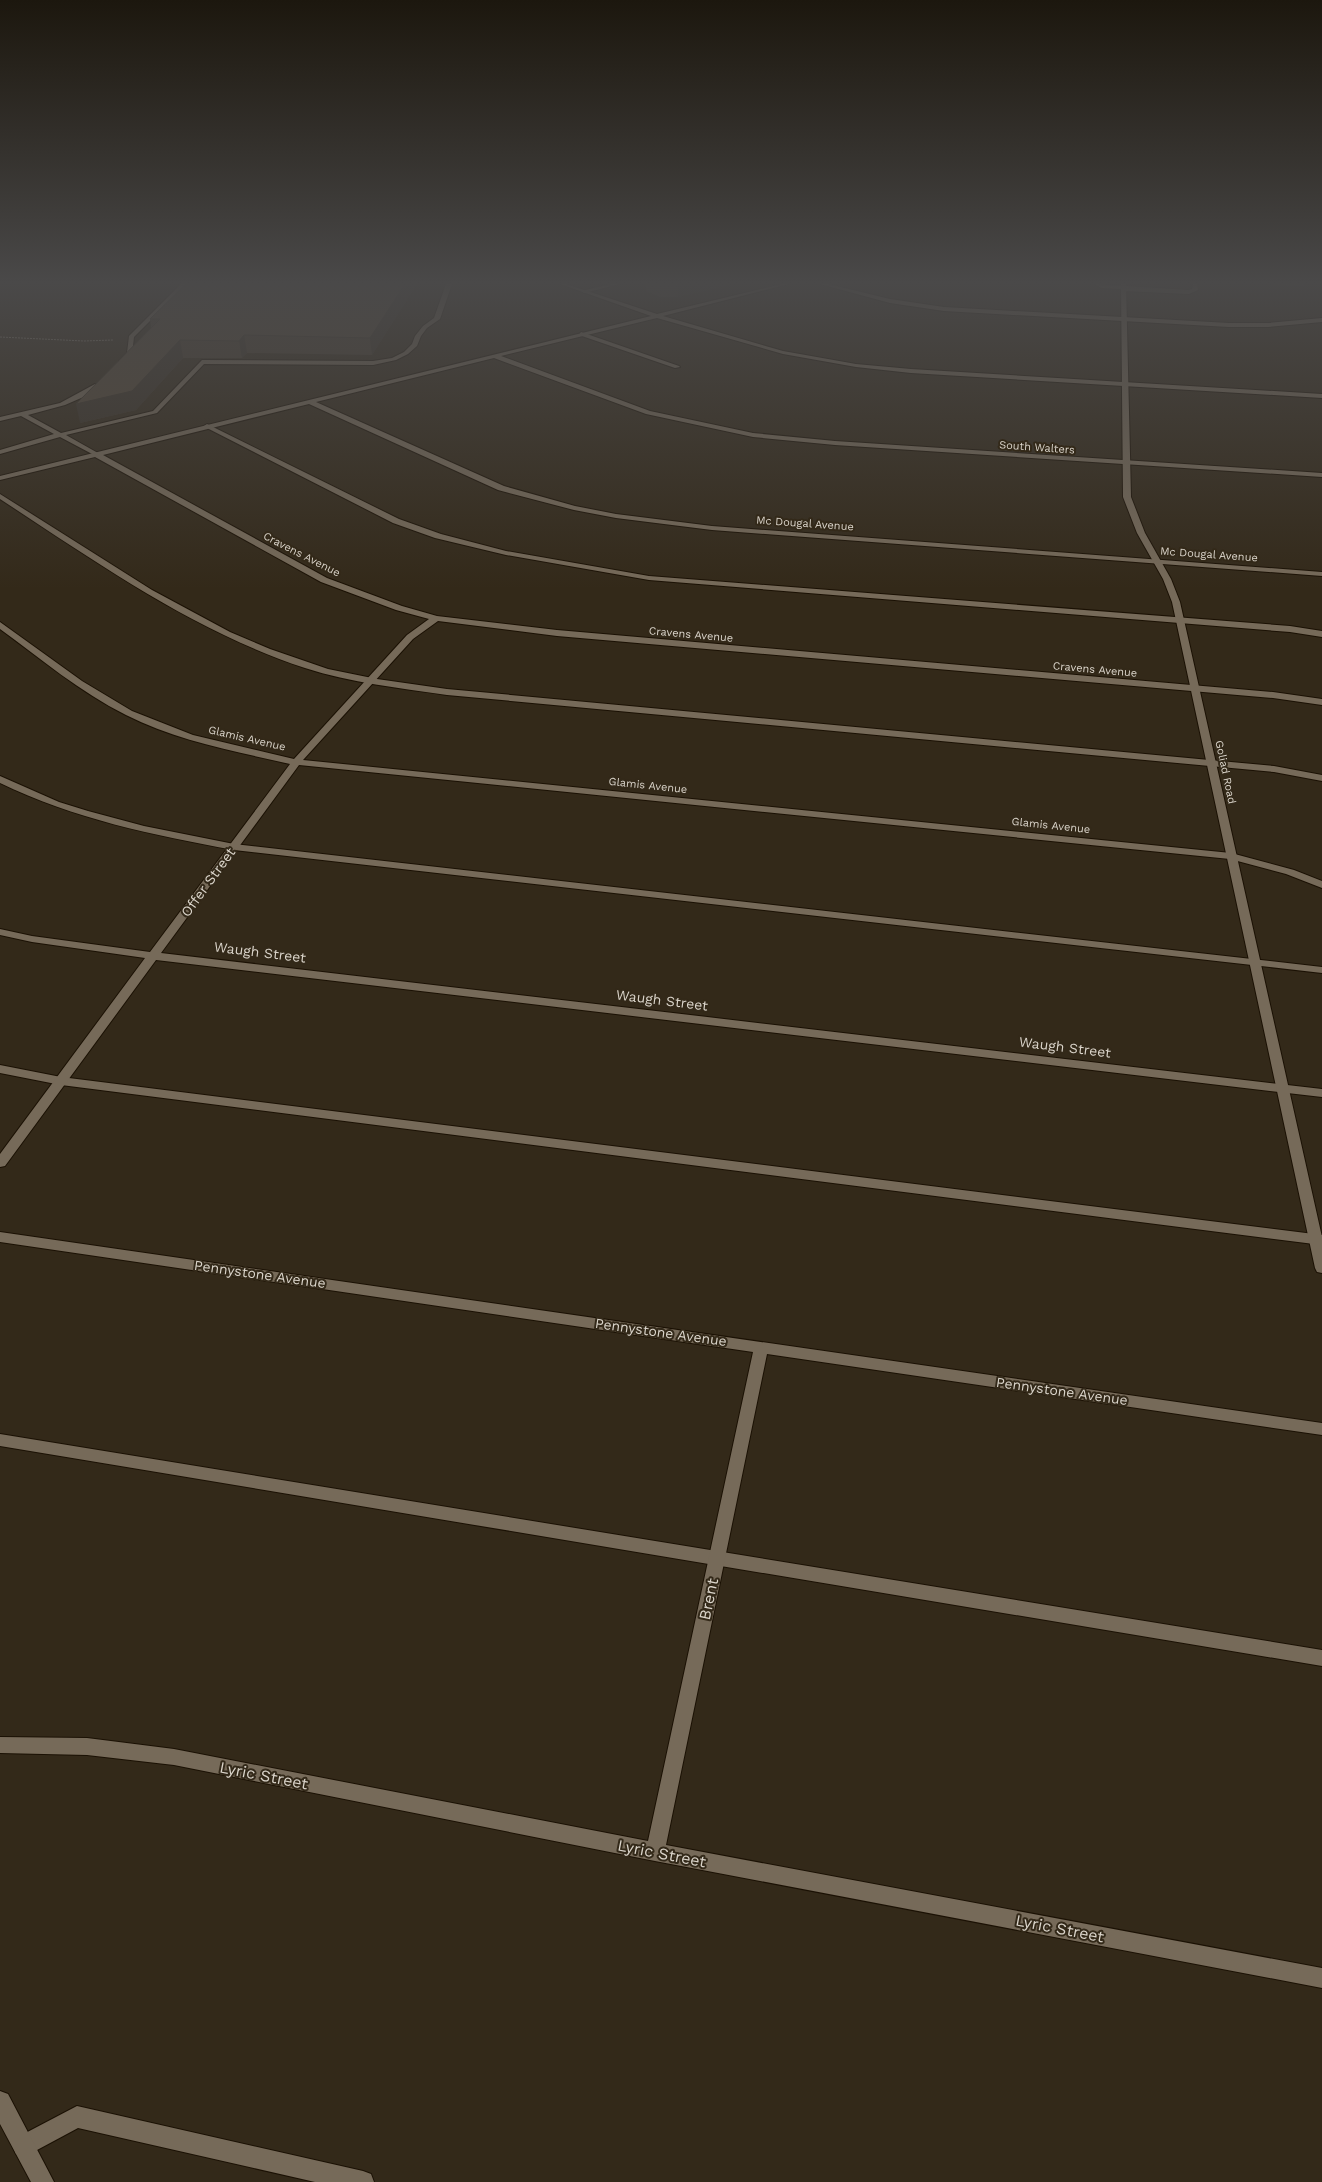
<svg xmlns="http://www.w3.org/2000/svg" width="1322" height="2182" viewBox="0 0 1322 2182" font-family="'Work Sans',sans-serif">
<style>
.lines{fill:none;stroke-linecap:round;stroke-linejoin:round}
.service-casing{stroke:#1b1104;stroke-width:2}
.minor-casing{stroke:#1b1104;stroke-width:2}
.secondary-casing{stroke:#1b1104;stroke-width:2}
.path{stroke:#8c8478;stroke-width:1;stroke-dasharray:2 1;stroke-linecap:butt}
.service{fill:#766a59;fill-rule:evenodd}
.minor{fill:#766a59;fill-rule:evenodd}
.secondary{fill:#766a59;fill-rule:evenodd}
.wall{fill:#473c2e}
.shaded-wall{fill:#393126}
.building{fill:#524636;stroke:#393126}
.labels{text-anchor:middle;stroke-width:4;stroke-linejoin:round;paint-order:stroke}
.far-street-label{font-size:11px;fill:#dbd5cb;stroke:#332919}
.street-label{font-size:14px;fill:#dbd5cb;stroke:#332919}
.near-street-label{font-size:16px;fill:#dbd5cb;stroke:#332919}
</style>
<rect width="100%" height="100%" fill="#332919"/>
<g class="lines">
<defs>
<path id="service" d="M181 284H187L134 337 132 355 123 363H119V361L127 353 129 336Z
M446 284H452L440 319 427 328 421 336 417 346 408 354 396 360 373 365 204 364 157 413 66 435 98 453V455H94L60 437 0 454V450L54 434 21 416 0 421V417L60 403 95 384 97 387 88 395 65 405 28 415 61 433 153 411 202 360 373 361 392 358 404 352 412 344 415 336 423 326 434 318Z
M611 284H620L584 293 581 291Z
M1095 284 1189 290 1192 289 1193 284H1197L1198 290 1189 294 1123 291 1121 289 1101 288Z
M581 332 679 366 680 367 675 368 579 335Z
M207 424 399 519 441 534 506 551 649 576 1290 626 1322 631V637L1290 632 649 580 506 555 435 538 393 523 205 427 204 426Z
M0 494 152 590 230 632 270 649 328 669 377 679 447 689 1274 766 1322 775V781L1274 772 447 695C400 688 351 683 305 668 193 631 98 563 0 499Z
M0 776 59 802 88 811 144 826 234 844 1322 967V973L234 850C153 835 74 819 0 783Z
M0 1065 61 1077 1322 1235V1245L61 1085 0 1073Z
M0 1434 1322 1650V1666L0 1446Z
M77 2106 363 2171 371 2174 374 2182H315L78 2128 24 2157 16 2154 13 2146 16 2138Z"/>
<path id="minor" d="M560 284H566L657 314 782 284H789L663 316 783 351 856 364 911 369 1322 394V398L911 373 856 367 783 354 657 318 501 356 650 411 753 433 835 441 1322 473V477L835 445 753 437 646 414 494 358 316 402 504 486 575 506 616 514 712 526 1322 572V576L712 530 616 518 574 510 498 490 309 404 103 455 327 578 402 606 437 616 557 630 1273 692 1322 699V705L1273 698 557 636 438 621 413 639 303 760 1231 853 1294 870 1322 881V888L1286 874 1230 859 299 765 161 953 1322 1089V1097L156 960 5 1166 0 1167V1154L145 958 32 942 0 935V929L32 936 150 952 290 764C234 751 177 741 126 715 80 692 41 659 0 629V622L82 681 132 711 193 735 294 759 407 635 429 619 396 610 321 582 95 457 0 480V476L651 316Z
M820 284H828L890 299 944 307 1229 323H1268L1322 318V322L1268 327H1229L944 311 890 303Z
M0 1232 1322 1423V1435L767 1354 666 1845 1322 1968V1988L655 1861 174 1765 87 1755 0 1753V1737L87 1738 174 1749 648 1841 753 1352 0 1242Z
M0 2091 8 2094 54 2182H31L0 2124Z"/>
<path id="secondary" d="M1121 284H1126L1131 497 1145 533 1171 579 1180 602 1322 1237V1273L1317 1272 1315 1268 1172 602 1163 579 1137 533 1123 497Z"/>
</defs>
<!-- service casing -->
<use href="#service" class="service-casing"/>
<!-- minor casing -->
<use href="#minor" class="minor-casing"/>
<!-- secondary casing -->
<use href="#secondary" class="secondary-casing"/>
<!-- path -->
<path class="path" d="M0 337 84 341 113 340"/>
<!-- service -->
<use href="#service" class="service"/>
<!-- minor -->
<use href="#minor" class="minor"/>
<!-- secondary -->
<use href="#secondary" class="secondary"/>
</g>
<!-- wall -->
<path class="wall" d="M417 284 372 355 247 353 242 358H183L136 410 80 423 151 328 150 319Z
M646 284H733L678 297H660L646 291Z
M1264 284H1305L1304 286Z"/>
<!-- shaded-wall -->
<path class="shaded-wall" d="M405 284H417L372 355 370 338Z
M678 284H733L678 297Z
M244 335 247 353 242 358 239 341Z
M180 340 183 358 136 410 80 423 76 404Z"/>
<!-- building -->
<path class="building" d="M186 284H405L370 338 244 335 239 341 180 340 132 391 76 404 160 319H150Z"/>
<!-- sky -->
<linearGradient id="sky" x2="0" y2="1"><stop stop-color="#1c170e"/><stop offset="0.48" stop-color="#4a4949"/><stop offset="1" stop-color="#4a4949" stop-opacity="0"/></linearGradient>
<rect width="1322" height="589" fill="url(#sky)"/>
<g class="labels">
<!-- far-street labels -->
<g class="far-street-label">
<text transform="translate(1037 447) rotate(4)" y="4">South Walters</text>
<text transform="translate(805 523) rotate(4)" y="4">Mc Dougal Avenue</text>
<text transform="translate(302 554) rotate(27)" y="4">Cravens Avenue</text>
<text transform="translate(1209 554) rotate(4)" y="4">Mc Dougal Avenue</text>
<text transform="translate(691 634) rotate(5)" y="4">Cravens Avenue</text>
<text transform="translate(1095 669) rotate(5)" y="4">Cravens Avenue</text>
<text transform="translate(247 738) rotate(13)" y="4">Glamis Avenue</text>
<text transform="translate(1226 772) rotate(78)" y="4">Goliad Road</text>
<text transform="translate(648 785) rotate(6)" y="4">Glamis Avenue</text>
<text transform="translate(1051 825) rotate(6)" y="4">Glamis Avenue</text>
</g>
<!-- street labels -->
<g class="street-label">
<text transform="translate(208 882) rotate(-54)" y="5">Offer Street</text>
<text transform="translate(260 952) rotate(7)" y="5">Waugh Street</text>
<text transform="translate(662 1000) rotate(7)" y="5">Waugh Street</text>
<text transform="translate(1065 1047) rotate(7)" y="5">Waugh Street</text>
<text transform="translate(260 1274) rotate(8)" y="5">Pennystone Avenue</text>
<text transform="translate(661 1332) rotate(8)" y="5">Pennystone Avenue</text>
<text transform="translate(1062 1391) rotate(8)" y="5">Pennystone Avenue</text>
</g>
<!-- near-street labels -->
<g class="near-street-label">
<text transform="translate(708 1599) rotate(-78)" y="6">Brent</text>
<text transform="translate(264 1775) rotate(11)" y="6">Lyric Street</text>
<text transform="translate(662 1853) rotate(11)" y="6">Lyric Street</text>
<text transform="translate(1060 1928) rotate(11)" y="6">Lyric Street</text>
</g>
</g>
</svg>
